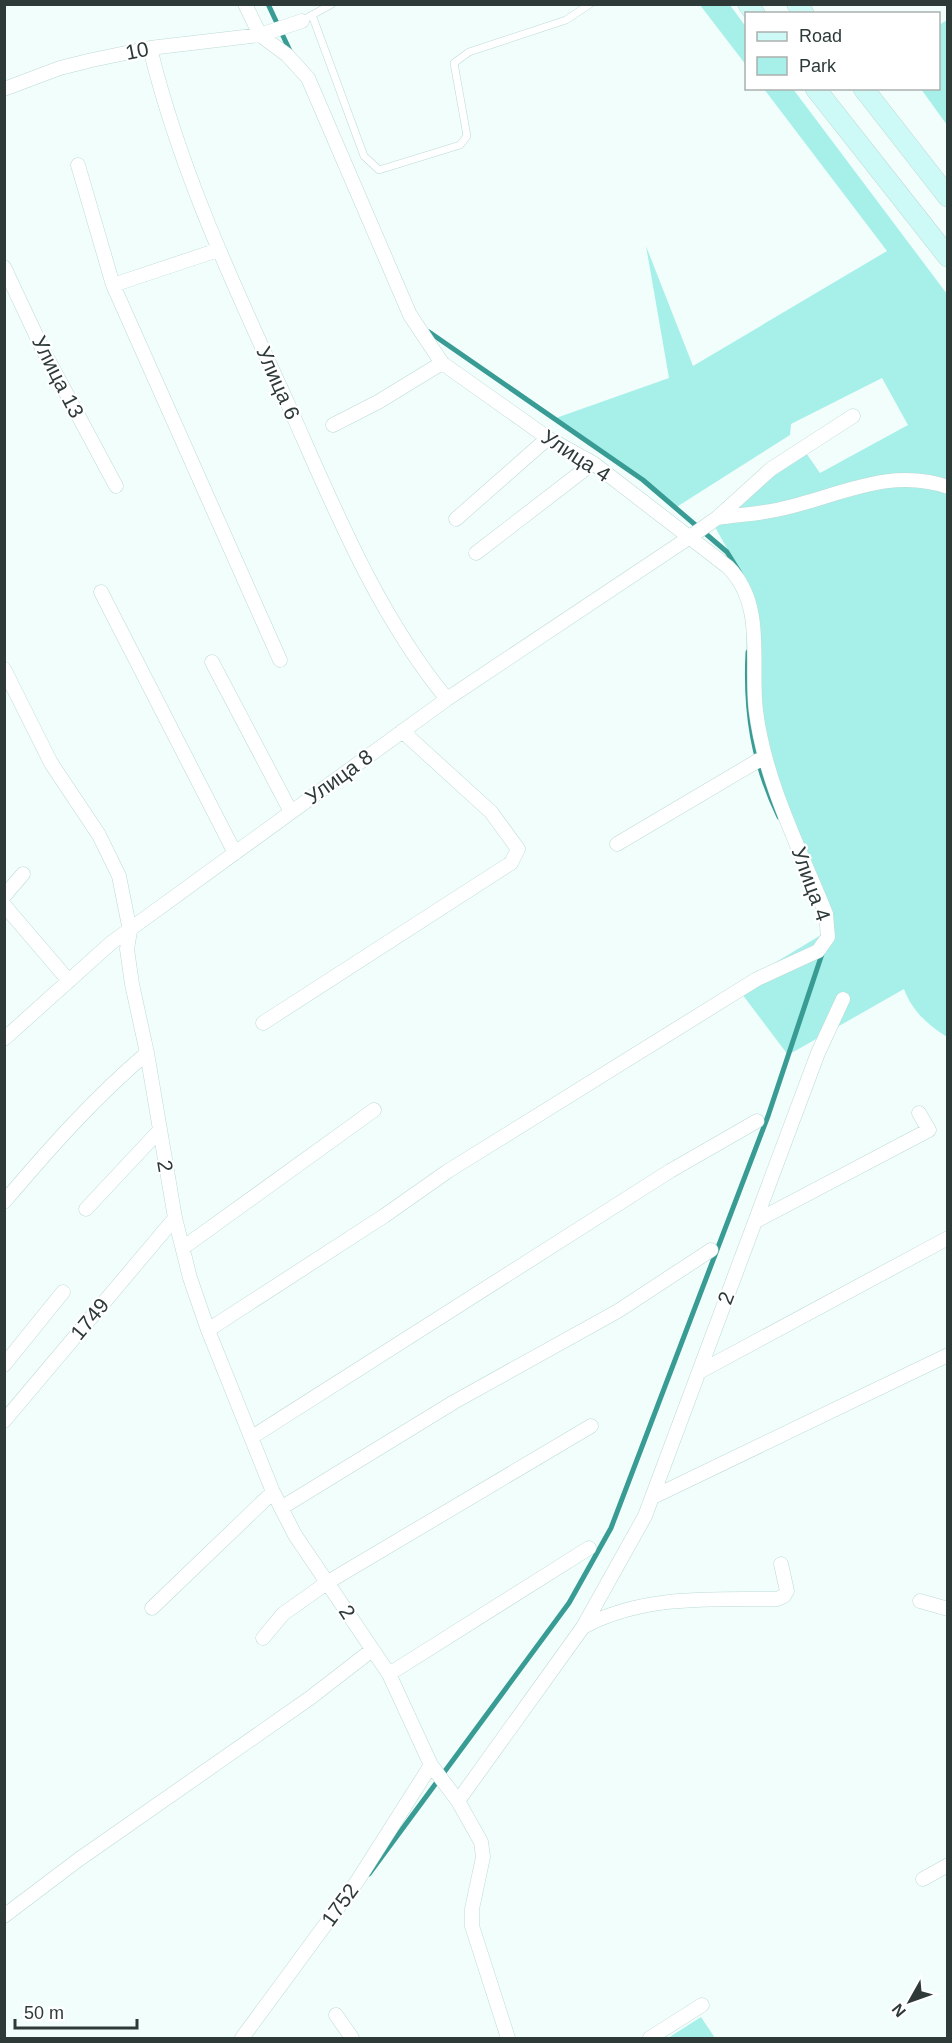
<svg xmlns="http://www.w3.org/2000/svg" width="952" height="2043" viewBox="0 0 952 2043" font-family="Helvetica,sans-serif">
<style>
.green{fill:#a6f0e9}
.lines{fill:none;stroke-linecap:round;stroke-linejoin:round}
.stream{stroke:#389c95;stroke-width:5}
.lane-casing{stroke:#bcdad7;stroke-width:8}
.street-casing{stroke:#bcdad7;stroke-width:15}
.secondary-casing{stroke:#bcdad7;stroke-width:21}
.lane{stroke:#fff;stroke-width:7}
.street{stroke:#fff;stroke-width:14}
.secondary{stroke:#cdf9f6;stroke-width:20}
.labels{text-anchor:middle;stroke-width:4.5;stroke-linejoin:round;paint-order:stroke}
.street-label{font-size:21px;fill:#2d3a38;stroke:#fff}
</style>
<rect width="100%" height="100%" fill="#f2fefc"/>
<!-- green -->
<path class="green" d="M700 5H730L746 27V65Z
M947 20V125L921 89 938 88 939 25Z
M764 89H793L947 294V1037C928 1025 912 1011 904 989L788 1055 736 986 826 932 815 893 773 805 757 761 746 698 747 584 715 527 804 450 820 473 908 425 882 378 791 424 790 435 675 508 643 480 556 418 669 378 646 246 693 366 887 251Z
M701 2017 715 2038H668Z"/>
<g class="lines">
<!-- stream -->
<path class="stream" d="M268 4 291 53
M429 332 643 480 727 552 740 573
M748 652C745 712 753 763 779 817
M369 1874 569 1603 611 1528 768 1116 823 951"/>
<defs>
<path id="lane" d="M312 15 332 4
M302 21 312 15 364 156 379 170 460 145 467 136 454 63 469 52 566 20 590 4"/>
<path id="street" d="M150 48C180 172 235 288 288 404 333 505 376 613 447 699
M4 89 60 68 92 60 150 48 260 35 302 21
M78 165 113 285 280 660
M4 267 43 350 116 486
M113 285 218 250
M333 425 378 402 442 363
M717 518C736 515 757 514 776 510 836 498 887 466 948 487
M456 519 548 438
M476 553 593 463
M101 592 235 853
M212 662 291 812
M4 669 51 763 99 835 119 876 130 931 127 949 132 984 147 1053 175 1218 190 1278 208 1330 273 1492 295 1535 389 1674 431 1765 458 1801 481 1842 483 1857 472 1909V1926L508 2038
M617 844 764 757
M4 896 23 874
M4 905 69 981
M263 1023 511 863 518 849 491 812 402 731
M4 1039 111 943 447 699 690 537 717 518 771 469 853 416
M4 1202C49 1149 94 1098 147 1053
M86 1209 159 1131
M758 1220 929 1130 919 1113
M184 1247 374 1110
M208 1330 384 1216 448 1171 757 979 818 951 828 937 826 914C799 847 765 782 756 711 750 662 766 605 728 567L593 463 548 438 442 363 410 315 308 78 287 55 260 35 245 4
M4 1365 63 1292
M699 1372 948 1238
M4 1421 175 1218
M252 1437 670 1171 757 1121
M653 1497 948 1355
M281 1508 454 1402 618 1311 711 1250
M920 1601 948 1609
M152 1608 273 1492
M585 1626C644 1595 712 1599 777 1599L784 1596 787 1591 781 1564
M263 1638 283 1614 328 1582 591 1426
M389 1674 589 1548
M458 1801 583 1627 645 1516 818 1053 843 999
M923 1879 948 1865
M4 1916 78 1860 310 1698 372 1650
M336 2015 352 2038
M242 2038 356 1883 431 1765
M650 2038 702 2005"/>
<path id="secondary" d="M748 4 755 14
M797 4 804 14
M815 88 948 257
M863 88 948 197"/>
</defs>
<!-- lane casing -->
<use href="#lane" class="lane-casing"/>
<!-- street casing -->
<use href="#street" class="street-casing"/>
<!-- secondary casing -->
<use href="#secondary" class="secondary-casing"/>
<!-- lane -->
<use href="#lane" class="lane"/>
<!-- street -->
<use href="#street" class="street"/>
<!-- secondary -->
<use href="#secondary" class="secondary"/>
</g>
<g class="labels">
<!-- street labels -->
<g class="street-label">
<text transform="translate(137 51) rotate(-11)" y="7">10</text>
<text transform="translate(58 377) rotate(63)" y="7">Улица 13</text>
<text transform="translate(278 383) rotate(66)" y="7">Улица 6</text>
<text transform="translate(576 456) rotate(33)" y="7">Улица 4</text>
<text transform="translate(339 777) rotate(-36)" y="7">Улица 8</text>
<text transform="translate(811 884) rotate(70)" y="7">Улица 4</text>
<text transform="translate(165 1166) rotate(80)" y="7">2</text>
<text transform="translate(726 1298) rotate(-69)" y="7">2</text>
<text transform="translate(90 1319) rotate(-50)" y="7">1749</text>
<text transform="translate(347 1612) rotate(57)" y="7">2</text>
<text transform="translate(340 1905) rotate(-54)" y="7">1752</text>
</g>
</g>
<!-- border -->
<rect width="952" height="2043" fill="none" stroke="#2d3a38" stroke-width="12"/>
<!-- legend -->
<rect x="745" y="12" width="195" height="78" fill="#ffffff" stroke="#abb0af" stroke-width="1.5"/>
<rect x="757" y="32" width="30" height="9" fill="#cdf9f6" stroke="#abb0af" stroke-width="1.5"/>
<text x="799" y="42" font-size="18" fill="#2d3a38">Road</text>
<rect x="757" y="57" width="30" height="18" fill="#a6f0e9" stroke="#abb0af" stroke-width="1.5"/>
<text x="799" y="72" font-size="18" fill="#2d3a38">Park</text>
<!-- north arrow -->
<g transform="translate(910 2001) rotate(230)" stroke="#ffffff" stroke-width="4.5" paint-order="stroke">
<path d="M0-4.5L10 22L0 15L-10 22Z" fill="#2d3a38"/>
<text y="-9" font-size="16" font-weight="bold" text-anchor="middle" fill="#2d3a38">N</text>
</g>
<!-- scale -->
<path d="M15 2019v9h122v-9" fill="none" stroke="#2d3a38" stroke-width="3"/>
<text x="24" y="2019" font-size="18" fill="#2d3a38" stroke="#ffffff" stroke-width="4.5" paint-order="stroke">50 m</text>
</svg>
